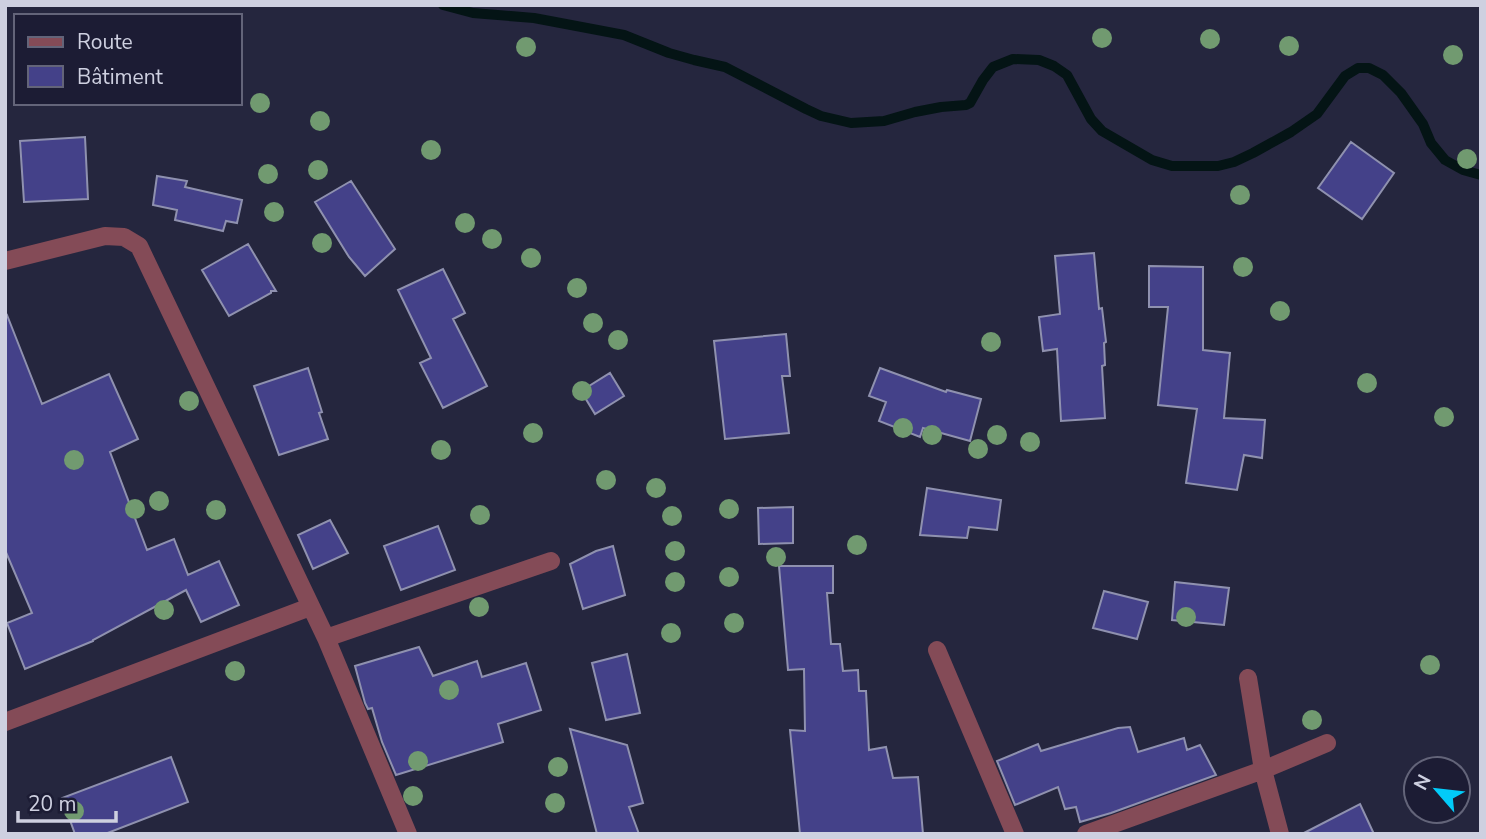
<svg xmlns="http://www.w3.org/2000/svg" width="1486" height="839" viewBox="0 0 1486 839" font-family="'Nunito Sans',sans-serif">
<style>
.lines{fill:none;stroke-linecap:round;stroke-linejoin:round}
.stream{stroke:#041415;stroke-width:10}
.building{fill:#444189;stroke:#8f91af;stroke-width:2}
.street{stroke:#844b57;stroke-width:18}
.tree{fill:#719a70}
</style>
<rect width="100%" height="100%" fill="#25263e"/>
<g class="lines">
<!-- stream -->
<path class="stream" d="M443 5 473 13 534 18 624 35 669 53 694 60 725 67 806 109 821 116 851 123 884 121 915 112 941 107 966 105 970 103 983 80 993 67 1013 59 1039 60 1054 66 1067 75 1091 119 1102 131 1152 160 1172 166H1218L1234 162 1253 153 1291 132 1317 114 1345 76 1358 68H1369L1383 75 1401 93 1423 124 1431 143 1445 160 1463 170 1481 175"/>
</g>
<!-- building -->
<path class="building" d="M85 137 88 199 24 202 20 141Z
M1351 142 1394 173 1362 219 1318 188Z
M157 176 187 181 185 187 242 200 237 223 226 221 223 231 175 220 177 210 153 205Z
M351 181 395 249 365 276 349 257 315 202Z
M248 244 276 291H271V293L229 316 202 270Z
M1094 253 1099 309 1102 308 1106 342 1104 343 1105 365 1102 366 1105 418 1061 421 1057 349 1043 351 1039 317 1060 314 1055 256Z
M1149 266 1203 267V350L1230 353 1224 418 1265 420 1262 458 1244 455 1237 490 1186 483 1197 409 1158 405 1168 307H1149Z
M443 269 465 313 453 319 487 386 443 408 420 363 431 358 398 290Z
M7 315 42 404 109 374 138 439 110 452 147 550 174 539 188 575 219 561 239 605 201 622 186 590 93 640V641L25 669 7 623 32 613 5 550V316Z
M786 334 790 376H782L789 433 725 439 714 341Z
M308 368 322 412 319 413 328 439 279 455 254 386Z
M880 368 946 392 947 390 981 399 970 441 923 428 920 437 879 421 886 402 869 396Z
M610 373 624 396 595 414 581 391Z
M927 488 1001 500 997 530 969 527 967 538 920 535Z
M793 507V543L759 544 758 508Z
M330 520 348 553 313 569 298 535Z
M438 526 455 570 401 590 384 546Z
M613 546 625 595 583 609 570 564 596 551Z
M779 566H833V593H827L831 644H840L843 671 858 670 859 691H866L869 750 886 747 893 778 918 777 923 834H800L790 730 805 731 804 669 788 670Z
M1175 582 1229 588 1224 625 1172 620Z
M1104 591 1148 602 1137 639 1093 628Z
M419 647 433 676 477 661 482 677 526 663 541 710 498 724 503 742 396 775 382 742 372 708 368 709 365 703 355 666Z
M627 654 640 713 606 720 592 663Z
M1130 727 1138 752 1184 738 1187 750 1200 745 1216 775 1111 813 1080 822 1076 807 1065 809 1058 787 1015 805 997 761 1038 744 1041 751 1118 728Z
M570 729 627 745 643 803 629 807 639 834H597Z
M171 757 188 802 105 834H75L62 798Z
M1360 804 1374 834H1302Z"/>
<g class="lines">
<!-- street -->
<path class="street" d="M5 261 105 236 124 237 139 246 326 638 408 834
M326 638 551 561
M937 650 1015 834
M1248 678 1263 770 1280 834
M5 722 310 607
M1086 834 1263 770 1327 743"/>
</g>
<!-- trees -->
<g class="tree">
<circle cx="1102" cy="38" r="10"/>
<circle cx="1210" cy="39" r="10"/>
<circle cx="1289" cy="46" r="10"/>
<circle cx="526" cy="47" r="10"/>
<circle cx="1453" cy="55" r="10"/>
<circle cx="260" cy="103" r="10"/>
<circle cx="320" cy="121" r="10"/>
<circle cx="431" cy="150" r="10"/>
<circle cx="1467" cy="159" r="10"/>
<circle cx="318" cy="170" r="10"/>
<circle cx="268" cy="174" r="10"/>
<circle cx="1240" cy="195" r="10"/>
<circle cx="274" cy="212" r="10"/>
<circle cx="465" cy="223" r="10"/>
<circle cx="492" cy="239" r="10"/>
<circle cx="322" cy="243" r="10"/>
<circle cx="531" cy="258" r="10"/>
<circle cx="1243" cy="267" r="10"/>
<circle cx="577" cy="288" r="10"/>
<circle cx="1280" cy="311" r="10"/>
<circle cx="593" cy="323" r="10"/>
<circle cx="618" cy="340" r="10"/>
<circle cx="991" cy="342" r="10"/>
<circle cx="1367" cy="383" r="10"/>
<circle cx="582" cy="391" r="10"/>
<circle cx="189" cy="401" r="10"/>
<circle cx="1444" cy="417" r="10"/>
<circle cx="903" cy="428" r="10"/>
<circle cx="533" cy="433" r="10"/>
<circle cx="932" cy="435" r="10"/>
<circle cx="997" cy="435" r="10"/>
<circle cx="1030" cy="442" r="10"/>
<circle cx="978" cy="449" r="10"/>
<circle cx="441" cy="450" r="10"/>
<circle cx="74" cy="460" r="10"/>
<circle cx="606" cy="480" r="10"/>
<circle cx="656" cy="488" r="10"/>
<circle cx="159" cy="501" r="10"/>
<circle cx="135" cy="509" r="10"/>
<circle cx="729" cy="509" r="10"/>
<circle cx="216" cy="510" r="10"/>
<circle cx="480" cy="515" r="10"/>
<circle cx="672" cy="516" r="10"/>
<circle cx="857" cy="545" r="10"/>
<circle cx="675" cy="551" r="10"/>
<circle cx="776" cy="557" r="10"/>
<circle cx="729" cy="577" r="10"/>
<circle cx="675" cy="582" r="10"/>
<circle cx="479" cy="607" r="10"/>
<circle cx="164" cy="610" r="10"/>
<circle cx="1186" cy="617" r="10"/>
<circle cx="734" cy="623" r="10"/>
<circle cx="671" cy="633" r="10"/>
<circle cx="1430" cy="665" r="10"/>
<circle cx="235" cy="671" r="10"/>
<circle cx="449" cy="690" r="10"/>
<circle cx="1312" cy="720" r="10"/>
<circle cx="418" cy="761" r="10"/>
<circle cx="558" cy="767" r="10"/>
<circle cx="413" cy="796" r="10"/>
<circle cx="555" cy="803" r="10"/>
<circle cx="74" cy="811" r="10"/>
</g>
<!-- border -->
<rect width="1486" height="839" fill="none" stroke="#ced0e0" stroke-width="14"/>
<!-- legend -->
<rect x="14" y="14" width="228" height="91" fill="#1c1c34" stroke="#636479" stroke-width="2"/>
<rect x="28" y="37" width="35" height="10" fill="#844b57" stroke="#636479" stroke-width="2"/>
<text x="77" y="49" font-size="21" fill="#ced0e0">Route</text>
<rect x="28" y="66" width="35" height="21" fill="#444189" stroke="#636479" stroke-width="2"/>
<text x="77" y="84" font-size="21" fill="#ced0e0">Bâtiment</text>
<!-- north arrow -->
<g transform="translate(1437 790) rotate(298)"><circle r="33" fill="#1c1c34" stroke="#636479" stroke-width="2"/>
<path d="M0-5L12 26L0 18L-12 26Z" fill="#02cbf9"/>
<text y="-10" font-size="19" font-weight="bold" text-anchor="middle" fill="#ced0e0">N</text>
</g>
<!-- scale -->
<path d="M18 811v10h98v-10" fill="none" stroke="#ced0e0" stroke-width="3.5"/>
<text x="28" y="811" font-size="21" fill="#ced0e0" stroke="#1c1c34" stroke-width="5" paint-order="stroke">20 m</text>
</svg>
